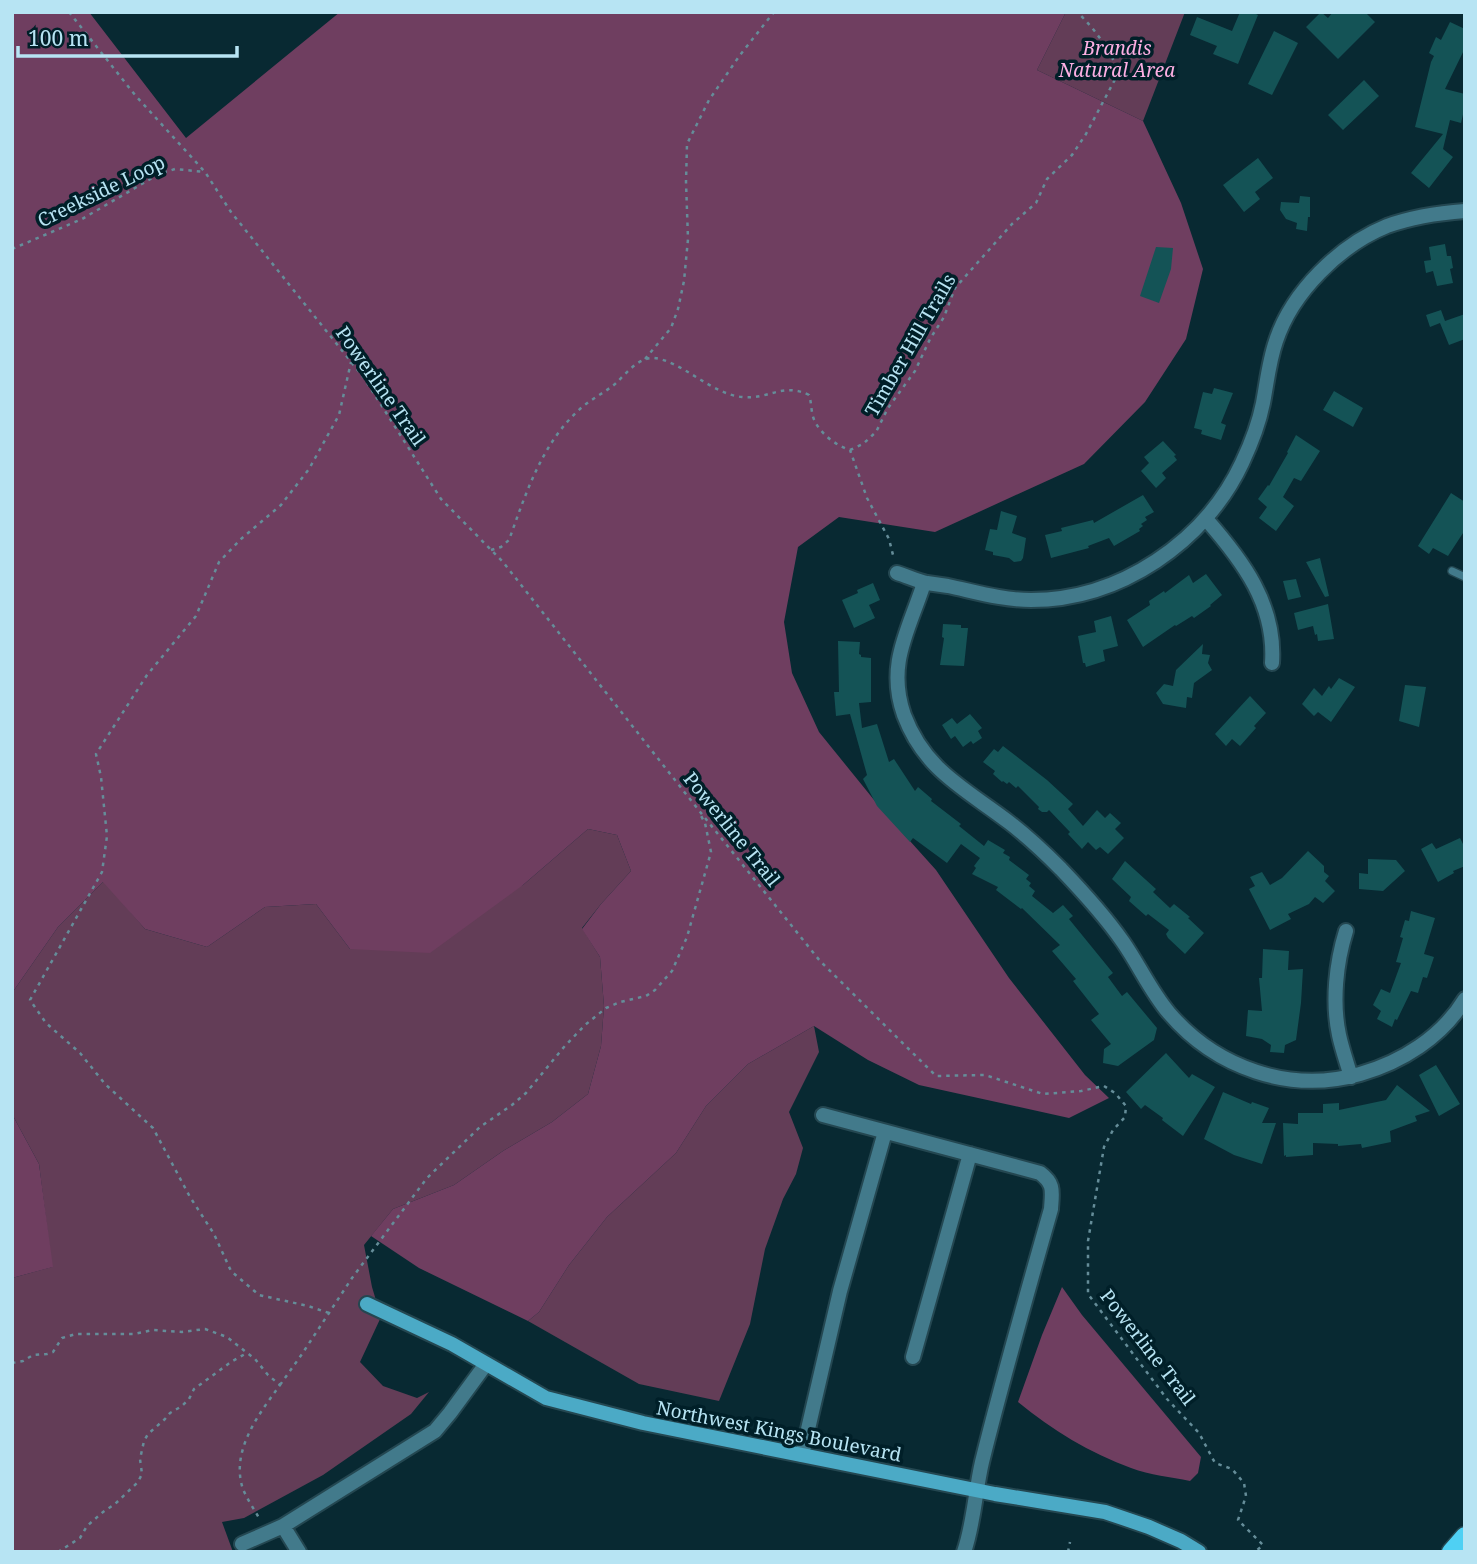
<svg xmlns="http://www.w3.org/2000/svg" width="1477" height="1564" viewBox="0 0 1477 1564" font-family="'Noto Serif',serif">
<style>
.green{fill:#633d57}
.forest{fill:#6f3e60}
.building{fill:#145356}
.lines{fill:none;stroke-linecap:round;stroke-linejoin:round}
.lane-casing{stroke:#244751;stroke-width:10}
.street-casing{stroke:#244751;stroke-width:18}
.secondary-casing{stroke:#244751;stroke-width:18}
.primary-casing{stroke:#244751;stroke-width:21}
.path{stroke:#658d99;stroke-width:2.5;stroke-dasharray:3.5 5;stroke-linecap:butt}
.lane{stroke:#427a8b;stroke-width:7}
.street{stroke:#427a8b;stroke-width:14}
.secondary{stroke:#4baac6;stroke-width:14}
.primary{stroke:#4fd0f3;stroke-width:18}
.labels{text-anchor:middle;stroke-width:7;stroke-linejoin:round;paint-order:stroke}
.park-label{font-size:19px;font-style:italic;fill:#fdafe3;stroke:#001f28}
.street-label{font-size:19px;fill:#b7e4f3;stroke:#001f28}
</style>
<rect width="100%" height="100%" fill="#082932"/>
<!-- green -->
<path class="green" d="M1066 12H1185L1143 121 1037 70Z
M588 829 617 835 631 871 601 904 582 928 600 957 604 1006 601 1046 588 1094 552 1122 503 1151 454 1185 393 1209 364 1245 372 1287 381 1317 360 1362 383 1386 417 1398 429 1392 411 1414 323 1475 244 1518 222 1522 233 1552H12V1278L52 1267 39 1164 12 1114V993L58 927 104 881 145 929 207 947 265 907 316 904 350 949 523 885Z
M814 1026 819 1052 789 1112 803 1148 796 1174 783 1199 765 1249 750 1324 719 1401 639 1384 528 1321 539 1312 569 1265 607 1217 676 1153 706 1106 748 1064Z"/>
<!-- forest -->
<path class="forest" d="M12 12H89L186 138 340 12H1066L1037 70 1143 121 1181 203 1203 269 1186 339 1145 402 1084 464 935 532 839 517 798 547 784 622 792 673 819 732 883 811 936 870 1009 978 1085 1075 1109 1098 1069 1118 919 1085 868 1060 814 1026 748 1064 706 1106 676 1153 607 1217 569 1265 539 1312 528 1321 419 1268 371 1236 393 1209 454 1185 503 1151 552 1122 588 1094 601 1046 604 1006 600 957 582 929 601 904 631 871 617 835 588 829 523 885 430 953 350 949 316 904 265 907 207 947 145 929 103 882 58 927 12 993Z
M12 1114 39 1164 53 1267 12 1278Z
M1062 1287 1082 1315 1201 1457 1198 1473 1190 1481C1171 1477 1150 1475 1131 1468 1090 1453 1052 1430 1018 1402L1042 1335Z"/>
<!-- building -->
<path class="building" d="M1240 12H1252L1258 15 1238 64 1213 54 1217 46 1190 35 1197 17 1232 31Z
M1321 12 1328 18 1333 12H1365L1375 22 1338 59 1306 27Z
M1450 22 1465 29V48L1445 89 1465 94V106L1461 123 1450 120 1443 149 1453 157 1429 188 1411 173 1443 134 1415 127 1431 62 1434 56 1429 53 1436 37 1441 40Z
M1274 31 1298 43 1272 95 1248 84Z
M1364 80 1379 96 1343 130 1328 115Z
M1258 158 1273 178 1255 192 1260 199 1244 212 1223 185Z
M1300 196 1310 197V217H1308L1307 231 1296 229 1297 223 1286 219 1280 210 1281 202 1299 203Z
M1445 244 1447 256H1451L1453 268 1450 269 1453 283 1437 286 1433 271 1426 273 1424 261 1431 260 1429 247Z
M1156 247 1173 248 1171 269 1159 303 1140 296Z
M1441 310 1445 321 1465 314V339L1449 345 1440 323 1430 327 1426 315Z
M1214 388 1233 393 1221 423 1226 425 1221 440 1201 434 1202 430 1194 428 1203 392 1212 394Z
M1334 391 1363 408 1353 427 1323 410Z
M1296 435 1320 451 1301 481 1294 478 1283 497 1294 506 1276 531 1259 518 1267 507 1258 499 1268 485 1269 486 1288 453 1287 452Z
M1163 441 1176 455 1174 456 1177 460 1162 473 1166 478 1156 488 1141 471 1149 463 1144 457Z
M1451 493 1465 502V530L1448 556 1433 548 1429 554 1418 546Z
M1143 495 1154 512 1145 517 1147 520 1141 524 1143 526 1139 529 1140 531 1114 546 1109 538 1088 546 1089 548 1051 558 1045 535 1062 531 1061 528 1093 520 1094 523Z
M1001 511 1017 516 1012 533 1026 538 1023 558 1021 561 1014 562 1009 558 993 555V552L985 550 990 529 997 530Z
M1320 558 1329 596 1325 597 1306 562Z
M1206 574 1222 595 1210 605 1211 606 1194 618 1192 616 1176 626 1175 625 1143 647 1127 620 1150 605 1149 601 1164 591 1165 593 1189 575 1193 583Z
M1296 579 1301 597 1288 600 1283 581Z
M873 583 880 600 869 605 875 618 854 628 842 600 858 593 857 590Z
M1328 604 1334 639 1318 641 1317 634 1315 635 1313 626 1298 630 1294 613Z
M1111 616 1118 646 1103 650 1105 661 1086 667 1085 663H1083L1078 636 1096 632 1094 621Z
M943 624 961 625V628H968L964 666 940 665 944 638 942 637Z
M838 641 860 642 859 654 861 655V657L871 658V702L859 703 862 728 877 724 889 762 894 759 915 791 918 787 932 799 931 801 961 824 959 826 984 846 988 840 1005 850 1003 853 1010 857 1009 860 1029 875 1026 879 1031 883 1029 886 1035 891 1032 896 1053 913 1063 905 1073 916 1069 919 1113 973 1108 977 1122 996 1127 992 1157 1028 1154 1040 1118 1066 1103 1063 1104 1049 1111 1044 1091 1020 1099 1014 1073 981 1076 979 1052 951 1060 945 1022 908 1021 909 996 890 998 887 972 874 976 868 974 866 980 858 961 844 947 863 913 838 910 842 877 806 863 779 867 775 850 714 836 716 834 692H839Z
M1203 644 1202 654 1210 655 1208 663 1212 670 1194 683 1192 698 1187 697 1186 708 1163 704 1156 693 1164 684 1173 686 1176 670Z
M1339 678 1355 687 1331 722 1318 712 1314 716 1302 704 1314 688 1322 696 1329 686 1331 689Z
M1405 685 1426 687 1419 727 1399 721Z
M1250 696 1266 713 1254 726 1256 728 1240 746 1232 739 1226 746 1215 734Z
M970 714 982 728 978 731 982 738 973 744 971 741 963 747 955 736 951 739 942 725 952 718 957 724Z
M1003 746 1047 780 1073 804 1068 809 1083 826 1097 810 1105 818 1110 813 1121 823 1115 829 1124 838 1108 854 1100 847 1096 850 1088 842 1082 849 1068 834 1070 832 1049 810 1047 812H1042L1038 809 1039 807 1018 786 1016 788 1009 782 1007 784 1003 781 1002 782 993 774 995 771 983 762 994 749 998 752Z
M1460 838 1465 848V866L1453 871 1454 873 1438 882 1421 849 1432 843 1436 849Z
M1308 851 1324 866V872L1329 876 1325 881 1335 891 1323 903 1315 897 1309 904 1288 914 1291 919 1270 930 1249 889 1255 886 1250 877 1262 872 1270 885 1282 878Z
M1368 859 1396 860 1405 871 1383 891 1359 889V873L1368 874Z
M1125 861 1156 889 1153 892 1170 908 1174 904 1190 917 1188 918 1204 933 1185 954 1168 938 1166 934 1169 930 1148 914 1146 916 1129 901 1131 897 1112 879Z
M1411 911 1435 918 1424 954 1434 957 1427 978 1423 977 1418 993 1411 991 1397 1020 1395 1019 1392 1027 1377 1019 1381 1011 1373 1005 1381 989 1390 993 1401 963 1396 962 1403 938 1400 937 1405 920 1409 921Z
M1263 949 1289 951 1288 970 1303 969 1301 1003 1296 1040 1285 1045 1284 1053 1270 1052 1271 1045 1262 1039 1246 1036 1248 1010 1262 1011 1259 978H1262Z
M1166 1053 1189 1078 1192 1074 1215 1087 1183 1136 1162 1120 1163 1118 1145 1105 1141 1109 1126 1092Z
M1436 1065 1460 1104 1439 1116 1419 1075Z
M1397 1085 1430 1111 1415 1116 1417 1121 1390 1131 1391 1142 1362 1148 1361 1144 1338 1146V1144L1313 1143V1155L1286 1157V1155L1284 1156 1283 1123 1298 1124V1113H1323V1104L1339 1103V1110L1386 1100Z
M1223 1092 1251 1104 1252 1102 1269 1108 1262 1123H1276L1262 1164 1234 1155 1204 1139Z"/>
<g class="lines">
<defs>
<path id="lane" d="M1452 571 1465 577"/>
<path id="street" d="M1206 519C1243 561 1276 605 1272 663
M897 573C907 576 917 581 927 583 934 584 941 585 948 586 976 592 1002 600 1031 600 1120 600 1205 542 1242 463 1251 444 1259 423 1263 403 1267 382 1269 361 1276 341 1292 292 1340 245 1387 226 1412 217 1438 213 1465 211
M924 583C909 630 886 664 904 715 925 771 966 789 1010 823 1028 837 1045 853 1061 869 1083 892 1105 916 1123 942 1139 965 1151 992 1169 1013 1216 1068 1290 1094 1360 1074 1402 1062 1442 1037 1465 999
M1346 931C1336 963 1332 1002 1339 1035 1342 1049 1347 1063 1351 1077
M823 1115 1040 1173C1055 1184 1052 1192 1051 1209 1027 1293 1003 1377 982 1462 975 1492 974 1523 964 1552
M913 1357 970 1154
M802 1455 840 1291 885 1132
M283 1526 299 1552
M242 1544 283 1526 435 1431 450 1413 486 1364"/>
<path id="secondary" d="M367 1304 452 1344 546 1398 643 1423 995 1494 1105 1512 1149 1527 1181 1541 1199 1552"/>
<path id="primary" d="M1451 1552 1465 1536"/>
</defs>
<!-- lane casing -->
<use href="#lane" class="lane-casing"/>
<!-- street casing -->
<use href="#street" class="street-casing"/>
<!-- secondary casing -->
<use href="#secondary" class="secondary-casing"/>
<!-- primary casing -->
<use href="#primary" class="primary-casing"/>
<!-- path -->
<path class="path" d="M69 12 135 95 205 172 231 212 364 378 441 499 503 562 697 808 820 961 936 1076 985 1075 1043 1094 1081 1091 1104 1086 1115 1093 1126 1106 1125 1117 1113 1130 1104 1147 1088 1241V1294L1167 1399 1199 1433 1215 1463 1232 1469 1244 1483 1246 1496 1238 1520 1263 1545 1255 1552
M12 249 82 219 159 174 175 169 205 172
M645 359 671 328 678 309 684 281 688 239 686 182 687 144 709 100 740 55 774 12
M850 450 863 444 876 432 888 408 915 371 930 339 944 317 955 288 1012 224 1036 203 1047 179 1072 155 1086 134 1119 72C1109 49 1096 30 1077 12
M491 550 501 547 509 540C526 493 542 443 580 409 591 399 604 393 615 384 626 374 638 357 654 358 682 361 711 394 742 397 768 400 783 382 809 395 811 401 811 406 812 412 814 429 834 445 850 450L867 498 889 539 894 559
M329 1313 308 1306 259 1295 231 1271 214 1234 190 1197 153 1128 105 1084 80 1053 46 1023 30 1000 102 872 107 836 101 777 96 754 147 675 196 616 219 562 241 539 281 505 309 469 339 415 351 362
M12 1363 23 1361 33 1355 47 1354 53 1352 62 1338 76 1334H134L153 1330 182 1332 205 1329 227 1337 255 1359 268 1375 280 1385C259 1414 230 1451 243 1489 247 1499 254 1509 259 1518
M280 1385 302 1354 352 1278 427 1178 480 1127 512 1105 526 1093 564 1047 585 1025 606 1008 620 1002 646 996 655 990 672 971 687 937 711 852 705 823 700 814
M58 1552 80 1538 87 1526 103 1512 115 1504 138 1482 142 1474 140 1459 144 1441 148 1434 165 1419 170 1413 182 1406 189 1399 194 1389 231 1362 245 1354
M1068 1552 1070 1542"/>
<!-- lane -->
<use href="#lane" class="lane"/>
<!-- street -->
<use href="#street" class="street"/>
<!-- secondary -->
<use href="#secondary" class="secondary"/>
<!-- primary -->
<use href="#primary" class="primary"/>
</g>
<g class="labels">
<!-- park labels -->
<g class="park-label">
<text x="1117" y="55">Brandis<tspan x="1117" dy="22">Natural Area</tspan></text>
</g>
<!-- street labels -->
<g class="street-label">
<text transform="translate(101 191) rotate(-26)" y="7">Creekside Loop</text>
<text transform="translate(910 345) rotate(-60)" y="7">Timber Hill Trails</text>
<text transform="translate(381 386) rotate(55)" y="7">Powerline Trail</text>
<text transform="translate(732 829) rotate(51)" y="7">Powerline Trail</text>
<text transform="translate(1148 1347) rotate(52)" y="7">Powerline Trail</text>
<text transform="translate(779 1431) rotate(11)" y="7">Northwest Kings Boulevard</text>
</g>
</g>
<!-- border -->
<rect width="1477" height="1564" fill="none" stroke="#b7e4f3" stroke-width="28"/>
<!-- scale -->
<path d="M18 46v10h219v-10" fill="none" stroke="#b7e4f3" stroke-width="3.5"/>
<text x="28" y="46" font-size="21" fill="#b7e4f3" stroke="#001f28" stroke-width="5" paint-order="stroke">100 m</text>
</svg>
